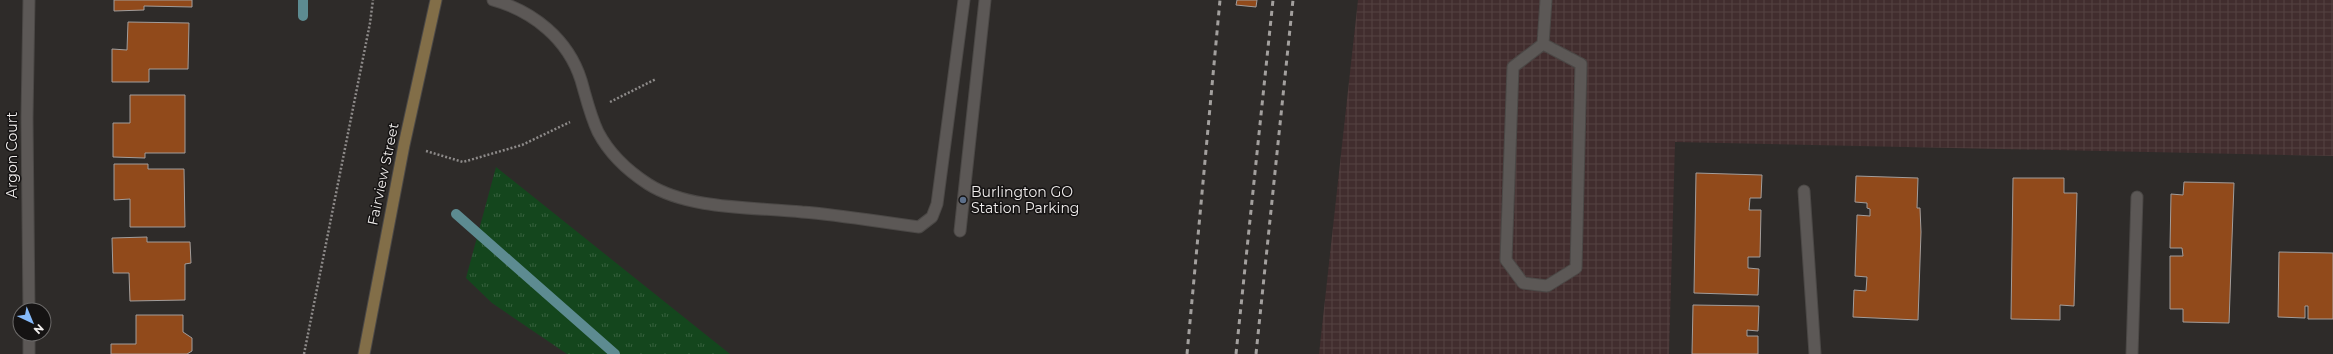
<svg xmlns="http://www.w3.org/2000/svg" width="2333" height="354" viewBox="0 0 2333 354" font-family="Montserrat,sans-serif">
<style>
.industrial{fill:url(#industrial-grid)}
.grass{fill:url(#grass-tufts)}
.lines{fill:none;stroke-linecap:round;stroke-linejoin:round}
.stream{stroke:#5d8b91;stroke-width:10}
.building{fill:#914a1b;stroke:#a29d9b}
.service-casing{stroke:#4b4846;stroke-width:13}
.minor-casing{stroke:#4b4846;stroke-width:13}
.secondary-casing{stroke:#4b4846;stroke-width:13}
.path{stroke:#8d8a89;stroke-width:2.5;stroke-dasharray:2 2;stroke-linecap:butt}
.service{stroke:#5c5856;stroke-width:11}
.minor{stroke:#5c5856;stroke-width:11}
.secondary{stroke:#826e48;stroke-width:11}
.rail{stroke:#a3a09e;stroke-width:3;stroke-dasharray:5 5;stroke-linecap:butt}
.service-dot{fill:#5c6f8a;stroke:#151313;stroke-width:1.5}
.labels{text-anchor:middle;stroke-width:3;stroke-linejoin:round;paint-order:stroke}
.street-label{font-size:14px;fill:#f1eeed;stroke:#151313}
.poi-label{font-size:14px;fill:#f1eeed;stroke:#151313;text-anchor:start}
</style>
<defs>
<pattern id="industrial-grid" width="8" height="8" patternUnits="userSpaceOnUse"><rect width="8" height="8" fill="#412d2e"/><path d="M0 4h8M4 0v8" fill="none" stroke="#544242"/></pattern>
<pattern id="grass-tufts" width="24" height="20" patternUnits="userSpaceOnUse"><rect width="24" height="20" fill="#14461d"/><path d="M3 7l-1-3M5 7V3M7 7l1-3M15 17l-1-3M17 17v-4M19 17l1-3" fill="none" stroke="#37613e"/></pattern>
</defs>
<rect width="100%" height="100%" fill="#2e2b29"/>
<!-- industrial -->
<path class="industrial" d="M1358 0H2333V156L1675 142 1669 354H1319Z"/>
<!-- grass -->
<path class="grass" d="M496 167 730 354H567L492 303 466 278Z"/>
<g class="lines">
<!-- stream -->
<path class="stream" d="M303 16V0
M456 214 615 354"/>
</g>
<!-- building -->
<path class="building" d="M114 0H192V7L144 6V10L114 11Z
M1237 0H1257L1256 7 1236 5Z
M128 22 189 23 188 69H149V82H112V49L127 50Z
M130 95H185V153H145V158L113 157V123H130Z
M114 164H148V169H184L185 227H130V199L114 200Z
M1696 173 1762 175 1761 198H1750L1749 210H1761L1760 257H1748V268L1759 269 1758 295 1694 293Z
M1856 176 1918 178 1917 208H1920L1921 232 1918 320 1853 317 1854 290 1866 291 1867 277 1855 276 1857 215 1870 216V209L1867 208V203L1855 202Z
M2013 178H2064V193H2077L2074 306 2060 305V320L2011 319Z
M2184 182 2234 183 2229 323 2183 322V309H2170V256H2183L2182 248H2170L2171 194 2183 195Z
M147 237V242H190L191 263 185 264V300L130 301 129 273H113L112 238Z
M2279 252 2333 253V319H2308V306H2305V318L2278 317Z
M1693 305 1759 306 1758 331 1747 330V336H1758V354H1692Z
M136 315H183V332L192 338V351L187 354H111V344H136Z"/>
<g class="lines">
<defs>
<path id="service" d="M493 0C533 11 568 39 581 80 586 97 590 115 598 132 609 153 628 171 648 184 689 210 754 207 802 212 841 215 880 222 919 227L932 217 937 204 964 0
M1543 44 1581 64 1576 268 1547 286 1523 283 1506 260 1513 67Z
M1543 44 1546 0
M1804 191 1815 354
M960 231 985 0
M2132 354 2137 197"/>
<path id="minor" d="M29 310 27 118 29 0
M29 334V354"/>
<path id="secondary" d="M364 354 404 145 436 0"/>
</defs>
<!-- service casing -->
<use href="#service" class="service-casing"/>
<!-- minor casing -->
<use href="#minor" class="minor-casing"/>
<!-- secondary casing -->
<use href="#secondary" class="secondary-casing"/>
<!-- path -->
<path class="path" d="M610 102 656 79
M426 151 463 162 522 145 570 122
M304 354 370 23 373 0"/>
<!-- service -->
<use href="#service" class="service"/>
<!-- minor -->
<use href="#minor" class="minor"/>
<!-- secondary -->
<use href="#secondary" class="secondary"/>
<!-- rail -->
<path class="rail" d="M1187 354 1220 0
M1236 354 1273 0
M1256 354 1293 0"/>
</g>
<!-- markers -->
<circle class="service-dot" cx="963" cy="200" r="4"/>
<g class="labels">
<!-- street labels -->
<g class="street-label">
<text transform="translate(12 155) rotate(-90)" y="5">Argon Court</text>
<text transform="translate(383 174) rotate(-78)" y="5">Fairview Street</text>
</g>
<!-- poi labels -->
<g class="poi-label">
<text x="971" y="197">Burlington GO<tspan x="971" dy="16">Station Parking</tspan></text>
</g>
</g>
<!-- north arrow -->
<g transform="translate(32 322) rotate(136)"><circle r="19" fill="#151313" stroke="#6d6b6a"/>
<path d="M0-3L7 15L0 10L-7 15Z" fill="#87bbfb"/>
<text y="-6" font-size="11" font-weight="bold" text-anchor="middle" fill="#f1eeed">N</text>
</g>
</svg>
